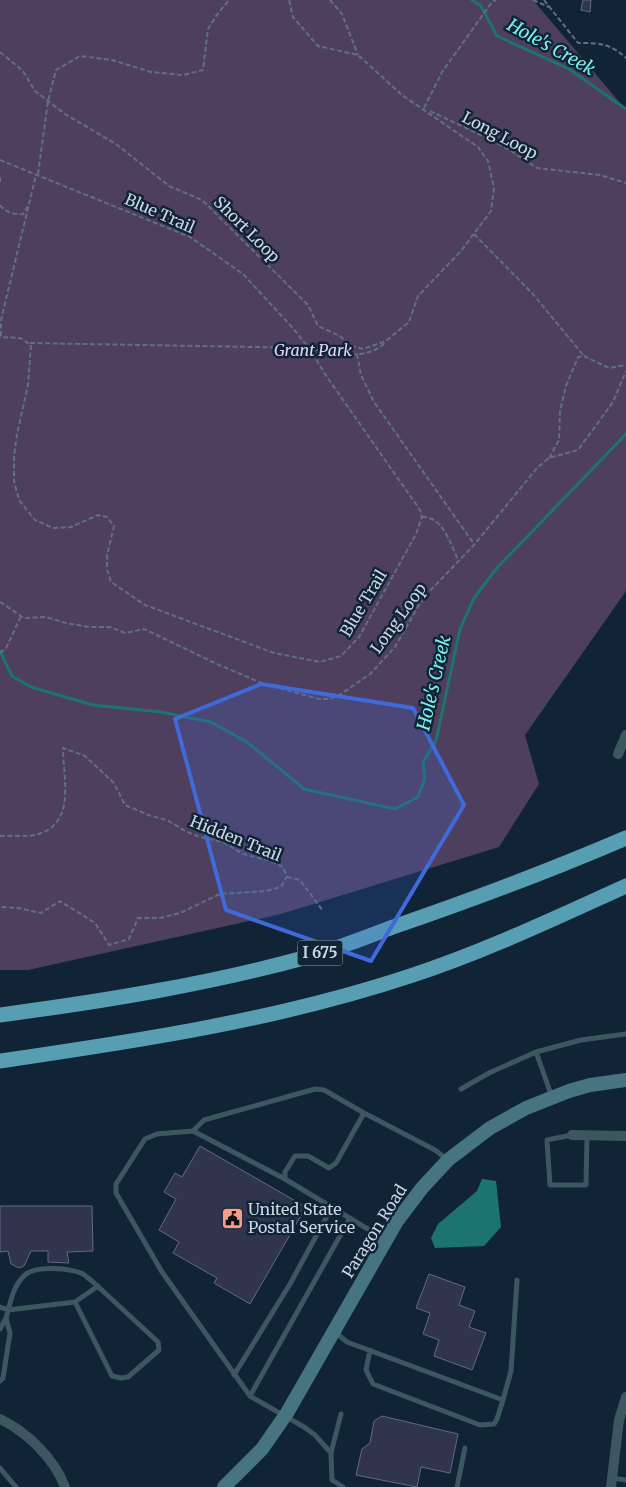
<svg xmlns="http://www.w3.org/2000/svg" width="626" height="1487" viewBox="0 0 626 1487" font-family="Merriweather,serif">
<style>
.green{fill:#4e3f5e}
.water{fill:#1d736f}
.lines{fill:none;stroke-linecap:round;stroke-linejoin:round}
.stream{stroke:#1d736f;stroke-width:3}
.building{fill:#30344c;stroke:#646983}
.path{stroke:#60707f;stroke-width:2;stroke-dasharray:5 2.5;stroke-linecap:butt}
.lane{stroke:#3c575f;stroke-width:5}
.street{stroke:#3c575f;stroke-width:10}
.secondary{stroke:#477481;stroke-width:14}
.highway{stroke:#579eb3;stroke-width:15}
.marked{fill:#4069da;fill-opacity:0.2;stroke:#4069da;stroke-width:4;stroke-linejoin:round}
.labels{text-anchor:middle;stroke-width:5;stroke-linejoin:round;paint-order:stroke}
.shield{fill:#112436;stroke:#93a1af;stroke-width:1}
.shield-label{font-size:15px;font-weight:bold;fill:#cbd7e3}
.street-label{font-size:16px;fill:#cbd7e3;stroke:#112436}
.park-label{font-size:16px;font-style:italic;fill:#e7d2ff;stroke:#112436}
.poi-label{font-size:16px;fill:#cbd7e3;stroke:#112436;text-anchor:start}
.water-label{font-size:18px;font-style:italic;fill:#7af1ea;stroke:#112436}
</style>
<rect width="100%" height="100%" fill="#112436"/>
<!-- green -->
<path class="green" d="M0 0H533L626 110V591L525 735 539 784 499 847 281 914 28 970H0Z"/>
<!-- water -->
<path class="water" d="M482 1179 496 1181 501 1227 484 1246 435 1248 431 1238 438 1224 477 1191Z"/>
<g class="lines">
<!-- stream -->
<path class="stream" d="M472 0 481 6 497 36 569 69 626 109
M0 651 12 676 31 687 93 705 161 712 211 722 247 742 304 789 395 809 418 797 425 778 423 762 436 741 460 629 474 598 496 569 626 434"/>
</g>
<!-- building -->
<path class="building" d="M583 0H591L590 12 581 10Z
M200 1146 306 1207 250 1304 214 1283 217 1278 173 1253 179 1242 159 1230 176 1199 164 1192 175 1173 182 1177Z
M0 1206H92L93 1251 67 1252 69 1263 48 1262V1251H31L24 1266 19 1268 11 1264 8 1251 0 1252Z
M429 1274 465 1287 459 1305 475 1311 469 1327 486 1333 472 1370 434 1356 439 1340 423 1334 430 1313 416 1308Z
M382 1416 458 1434 450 1473 421 1467 417 1487 356 1475 362 1449 370 1443 374 1421Z"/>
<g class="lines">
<!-- path -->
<path class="path" d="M330 0 342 14 358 55
M533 0 549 7
M544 0 578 43C599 43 610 43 626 58
M0 52 23 71 35 91 65 114 116 144 169 186 202 200 308 305 318 326 340 336 351 346 363 349 386 341 409 322 418 296 461 251 491 211 494 188 488 161 478 147 402 95 358 55 318 46 293 17 289 0
M424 108 442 72 492 2 496 0
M430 111 489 139 508 149 537 168 600 175 626 183
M0 160 190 237 243 274 291 326 309 348 327 377 420 510 422 517 416 534 359 637 341 656 320 662 274 653 145 605 111 582 107 570V555L114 526 107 517 98 515 71 527 53 528 35 520 19 500 14 481V456L17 434 28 385 31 345 20 338 0 337
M38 174 48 101 56 70 80 56 112 60 151 72 183 75 203 70 208 29 216 16 229 0
M0 177V184
M0 205C5 212 14 215 23 214L28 206
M474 234 532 293 584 356
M1 336V320L36 175
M30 343 309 348C333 353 366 362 386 342
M357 354 361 375 374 402 474 544
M549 458 559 440 560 411 566 386 578 357 584 356 609 368 626 365
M422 517C443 516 451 545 458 560
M0 602 24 618 46 617 66 623 89 627H110L125 633 144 629 219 665 264 684 319 699H330L341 694 370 674 395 647 423 598 474 545 537 468 549 458 578 450 613 402 626 371
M0 653 6 648 21 616
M0 836C11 835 24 837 35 835 77 825 63 779 63 748L85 756 114 783 125 805 151 816 167 820 187 832 200 837 223 842 243 854 271 861 283 867 287 877 281 887 266 891 220 894 180 913 160 918H138L129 939 109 945 95 923 60 901 41 913 18 908 0 907
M287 877 300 880 323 911"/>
<!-- lane -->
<path class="lane" d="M461 1089 489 1073 536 1052
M552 1097 536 1052 581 1040 626 1034
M193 1131 204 1120 315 1089 324 1090 364 1113
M572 1135 547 1140 550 1185H586L587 1135
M285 1179V1172L295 1156H308L329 1168 336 1163 364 1113 435 1150 448 1160
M75 1302 98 1286
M0 1307 8 1310 75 1302 112 1376 121 1378 128 1377 159 1350 158 1342 92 1281C89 1279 86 1276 83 1274 71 1268 35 1265 25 1275 13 1285 10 1304 6 1318
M0 1329 6 1318 10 1333 3 1378 0 1381
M334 1331 347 1342 503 1400 497 1419 494 1424 480 1425 373 1384 366 1370 370 1350
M234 1375 290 1284 332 1207
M250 1396 350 1218
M503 1400 511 1371 517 1280
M331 1453 341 1414
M0 1468 16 1487
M612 1478 626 1480
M343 1487 332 1480 331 1453 315 1435 304 1427 250 1396 162 1272 116 1193V1184L145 1139 157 1134 193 1131 285 1179 386 1240
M457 1487 465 1448"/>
<!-- street -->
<path class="street" d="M618 754 626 735
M572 1135 626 1136
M0 1419C27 1432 54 1458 65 1487
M611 1487 619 1420 626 1397"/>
<!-- secondary -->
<path class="secondary" d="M224 1487 262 1449 287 1413 397 1221 422 1188 448 1160 490 1128 526 1108 569 1091 590 1085 626 1080"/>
<!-- highway -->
<path class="highway" d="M0 1015C105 1001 210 984 311 956 339 948 366 937 393 927 472 900 549 871 626 838
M0 1061C138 1041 277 1020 410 976 484 952 555 918 626 886"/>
</g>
<!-- marked area -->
<path class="marked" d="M261 684 413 708 464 805 371 961 226 910 175 719Z"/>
<!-- icons -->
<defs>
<symbol id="civic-square" viewBox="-11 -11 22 22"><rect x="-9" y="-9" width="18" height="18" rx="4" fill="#f49e8a" stroke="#112436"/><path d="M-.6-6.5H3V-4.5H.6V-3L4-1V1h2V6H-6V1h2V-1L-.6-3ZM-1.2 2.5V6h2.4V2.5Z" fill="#111"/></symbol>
</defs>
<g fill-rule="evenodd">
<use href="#civic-square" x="220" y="1206" width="25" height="25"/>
</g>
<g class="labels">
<!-- shield labels -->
<rect class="shield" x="297.5" y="940.5" width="45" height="25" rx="4"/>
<g class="shield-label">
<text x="320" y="958">I 675</text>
</g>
<!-- street labels -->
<g class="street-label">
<text transform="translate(500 135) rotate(28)" y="6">Long Loop</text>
<text transform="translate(160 213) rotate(24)" y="6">Blue Trail</text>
<text transform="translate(247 229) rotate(45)" y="6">Short Loop</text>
<text transform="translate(363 603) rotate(-59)" y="6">Blue Trail</text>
<text transform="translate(398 618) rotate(-54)" y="6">Long Loop</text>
<text transform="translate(236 838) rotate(22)" y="6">Hidden Trail</text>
<text transform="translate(374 1231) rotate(-58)" y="6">Paragon Road</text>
</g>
<!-- park labels -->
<g class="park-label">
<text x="313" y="356">Grant Park</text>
</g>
<!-- poi labels -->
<g class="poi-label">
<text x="248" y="1215">United State<tspan x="248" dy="18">Postal Service</tspan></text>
</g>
<!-- water labels -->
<g class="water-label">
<text transform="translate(551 47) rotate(29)" y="6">Hole's Creek</text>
<text transform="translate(434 683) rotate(-77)" y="6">Hole's Creek</text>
</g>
</g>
</svg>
